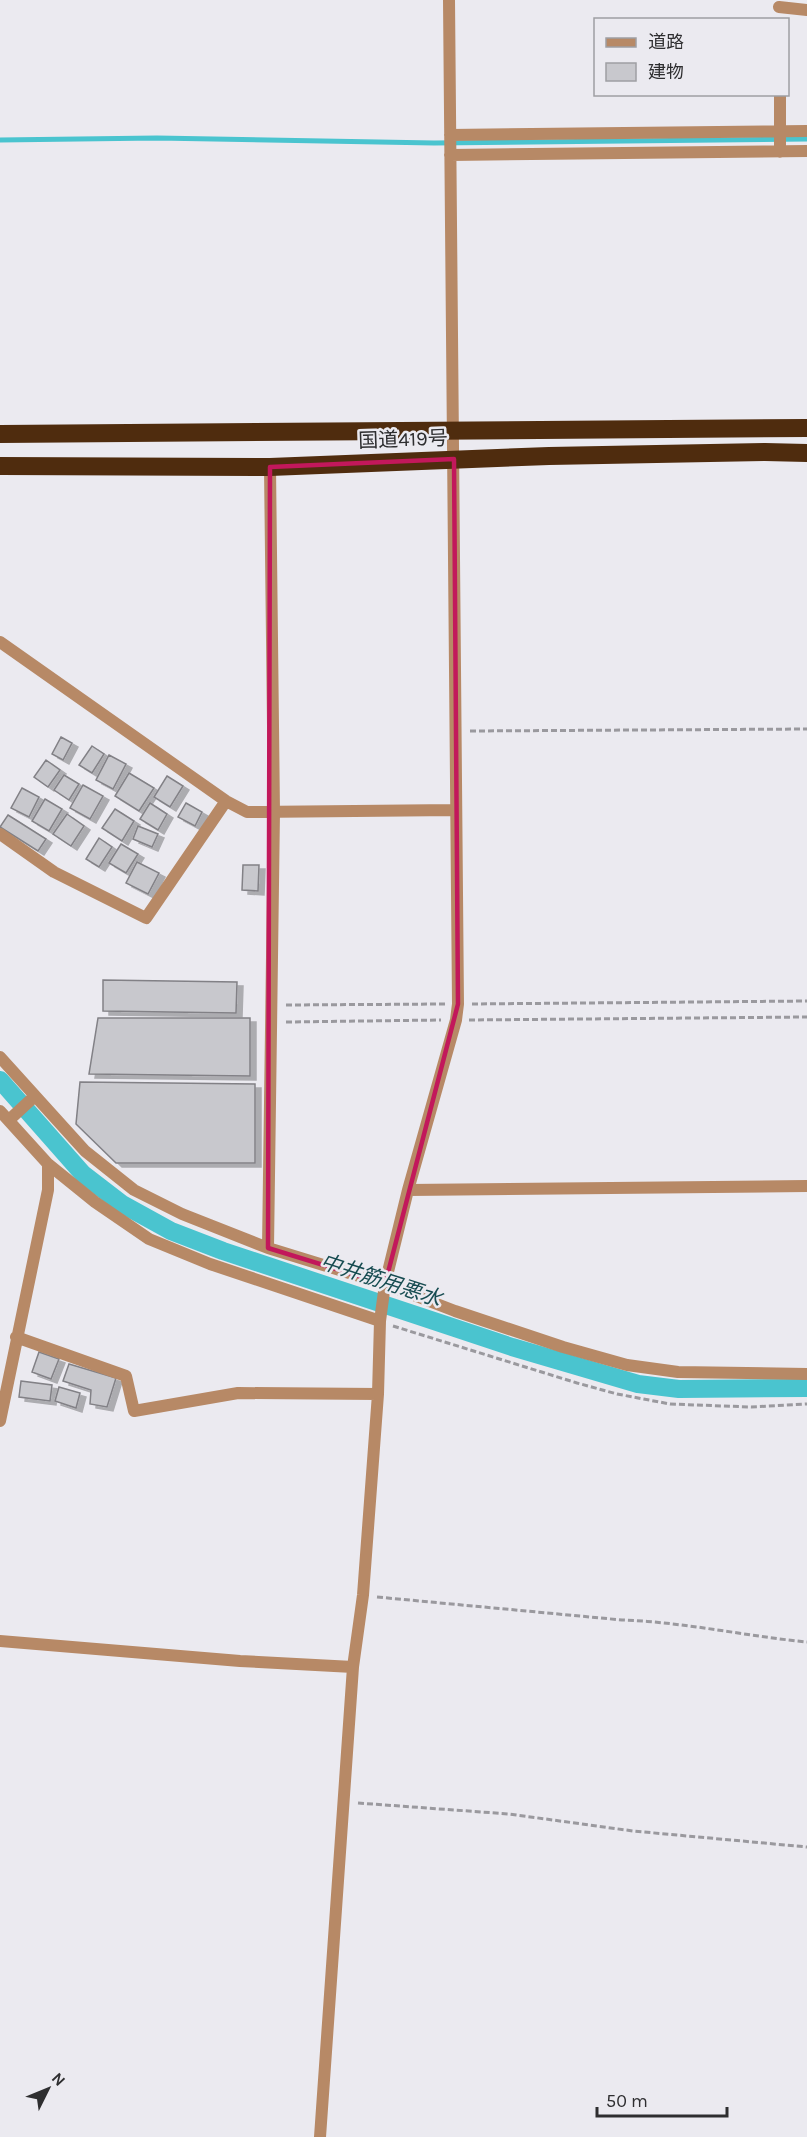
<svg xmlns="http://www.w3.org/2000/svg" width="807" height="2137" viewBox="0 0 807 2137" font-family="Karla,'Noto Sans JP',sans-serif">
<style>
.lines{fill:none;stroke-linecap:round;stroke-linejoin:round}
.stream{stroke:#4ac4cf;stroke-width:5}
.canal{stroke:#4ac4cf;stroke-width:18}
.building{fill:#c8c8cd;stroke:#828186;stroke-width:1.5;filter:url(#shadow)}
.path{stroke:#9a999e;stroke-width:3;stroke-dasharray:6 3;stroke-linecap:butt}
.street{stroke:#b78966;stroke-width:12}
.highway{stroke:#4f2c0e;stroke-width:18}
.marked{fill:none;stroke:#c2185b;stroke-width:4.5;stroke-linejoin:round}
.labels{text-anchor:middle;stroke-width:5;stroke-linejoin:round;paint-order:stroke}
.street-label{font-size:20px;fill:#2e2e30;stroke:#ebeaf0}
.water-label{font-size:21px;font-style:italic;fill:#174c51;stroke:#ebeaf0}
</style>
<defs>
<filter id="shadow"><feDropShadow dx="6" dy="4" stdDeviation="0" flood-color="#0004"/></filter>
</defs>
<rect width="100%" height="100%" fill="#ebeaf0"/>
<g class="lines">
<!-- stream -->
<path class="stream" d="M0 140 157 138 434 143 807 139"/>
<!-- canal -->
<path class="canal" d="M0 1080 83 1174 122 1204 171 1231 223 1251 512 1347 638 1384 679 1389 807 1388"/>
</g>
<!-- building -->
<path class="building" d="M61 737 72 743 63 760 52 754Z
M92 746 104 754 92 773 79 765Z
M109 755 126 764 113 789 96 780Z
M46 760 60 770 48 787 34 777Z
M129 773 154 788 139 811 115 796Z
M64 775 79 784 69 800 54 790Z
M167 776 183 786 170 807 154 797Z
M83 785 103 796 90 819 70 808Z
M22 788 39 797 29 817 11 808Z
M45 799 62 809 49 831 32 821Z
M150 803 167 814 158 830 140 819Z
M186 803 202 812 195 826 178 817Z
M115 809 134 821 122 841 102 828Z
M67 814 84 826 71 846 53 834Z
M8 815 46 839 38 851 0 827Z
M138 826 158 834 152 847 133 839Z
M99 838 112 847 99 867 86 859Z
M121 844 138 854 126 873 109 863Z
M137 862 159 873 148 894 126 883Z
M243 865H259L258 891 242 890Z
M103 980 237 982 236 1013 103 1011Z
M98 1018H250V1076L89 1074Z
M80 1082 255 1084V1163H116L76 1124Z
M39 1352 59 1359 51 1379 32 1372Z
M69 1364 116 1378 107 1407 90 1404 91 1390 63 1381Z
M21 1381 52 1385 50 1401 19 1397Z
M59 1387 80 1393 76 1408 55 1401Z"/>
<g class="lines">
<!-- path -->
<path class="path" d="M470 731 807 729
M472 1004 807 1001
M286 1005 445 1004
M469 1020 807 1017
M286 1022 441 1020
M393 1326 577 1383 617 1394 670 1404 751 1407 807 1404
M377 1597 622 1620C684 1622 745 1636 807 1642
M358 1803 509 1814 633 1831 807 1847"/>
<!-- street -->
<path class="street" d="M779 7 807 10
M450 135 807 131
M780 152V94
M450 155 807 151
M0 642 226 801 247 812 455 810
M0 834 54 872 146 918 226 801
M0 1057 85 1151 134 1190 182 1214 268 1248 385 1284 408 1190 456 1020 458 1004 449 0
M0 1111 48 1164V1190L0 1421
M9 1120 35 1096
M48 1164 95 1202 149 1239 210 1264 380 1321
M408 1190 807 1186
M268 1248 274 812 270 467
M16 1337 126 1376 134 1411 238 1393 378 1394
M0 1641 240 1661 353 1667
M320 2137 353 1667 363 1595 378 1394 380 1321 385 1284 455 1311 563 1347 627 1365 678 1372 807 1374"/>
<!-- highway -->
<path class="highway" d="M0 434 807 428
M0 466 270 467 549 456 765 452 807 453"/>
</g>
<!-- marked area -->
<path class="marked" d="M454 459 458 1004 385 1284 268 1248 270 467Z"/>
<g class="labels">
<!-- street labels -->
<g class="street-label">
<text transform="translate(403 439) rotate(-2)" y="7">国道419号</text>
</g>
<!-- water labels -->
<g class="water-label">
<text transform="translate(381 1280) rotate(18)" y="7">中井筋用悪水</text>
</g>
</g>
<!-- legend -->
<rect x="594" y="18" width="195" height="78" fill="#ebeaf0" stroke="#9f9fa3" stroke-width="1.5"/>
<rect x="606" y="38" width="30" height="9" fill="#b78966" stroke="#9f9fa3" stroke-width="1.5"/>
<text x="648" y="48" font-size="18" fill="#2e2e30">道路</text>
<rect x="606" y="63" width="30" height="18" fill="#c8c8cd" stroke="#9f9fa3" stroke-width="1.5"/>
<text x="648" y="78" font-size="18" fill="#2e2e30">建物</text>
<!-- north arrow -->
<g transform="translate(48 2089) rotate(47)" stroke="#ebeaf0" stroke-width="4.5" paint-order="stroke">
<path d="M0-4.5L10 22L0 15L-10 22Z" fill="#2e2e30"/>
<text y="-9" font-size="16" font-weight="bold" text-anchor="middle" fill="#2e2e30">N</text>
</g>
<!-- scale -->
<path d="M597 2107v9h130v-9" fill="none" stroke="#2e2e30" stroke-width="3"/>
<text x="606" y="2107" font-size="18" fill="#2e2e30" stroke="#ebeaf0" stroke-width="4.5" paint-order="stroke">50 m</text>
</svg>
